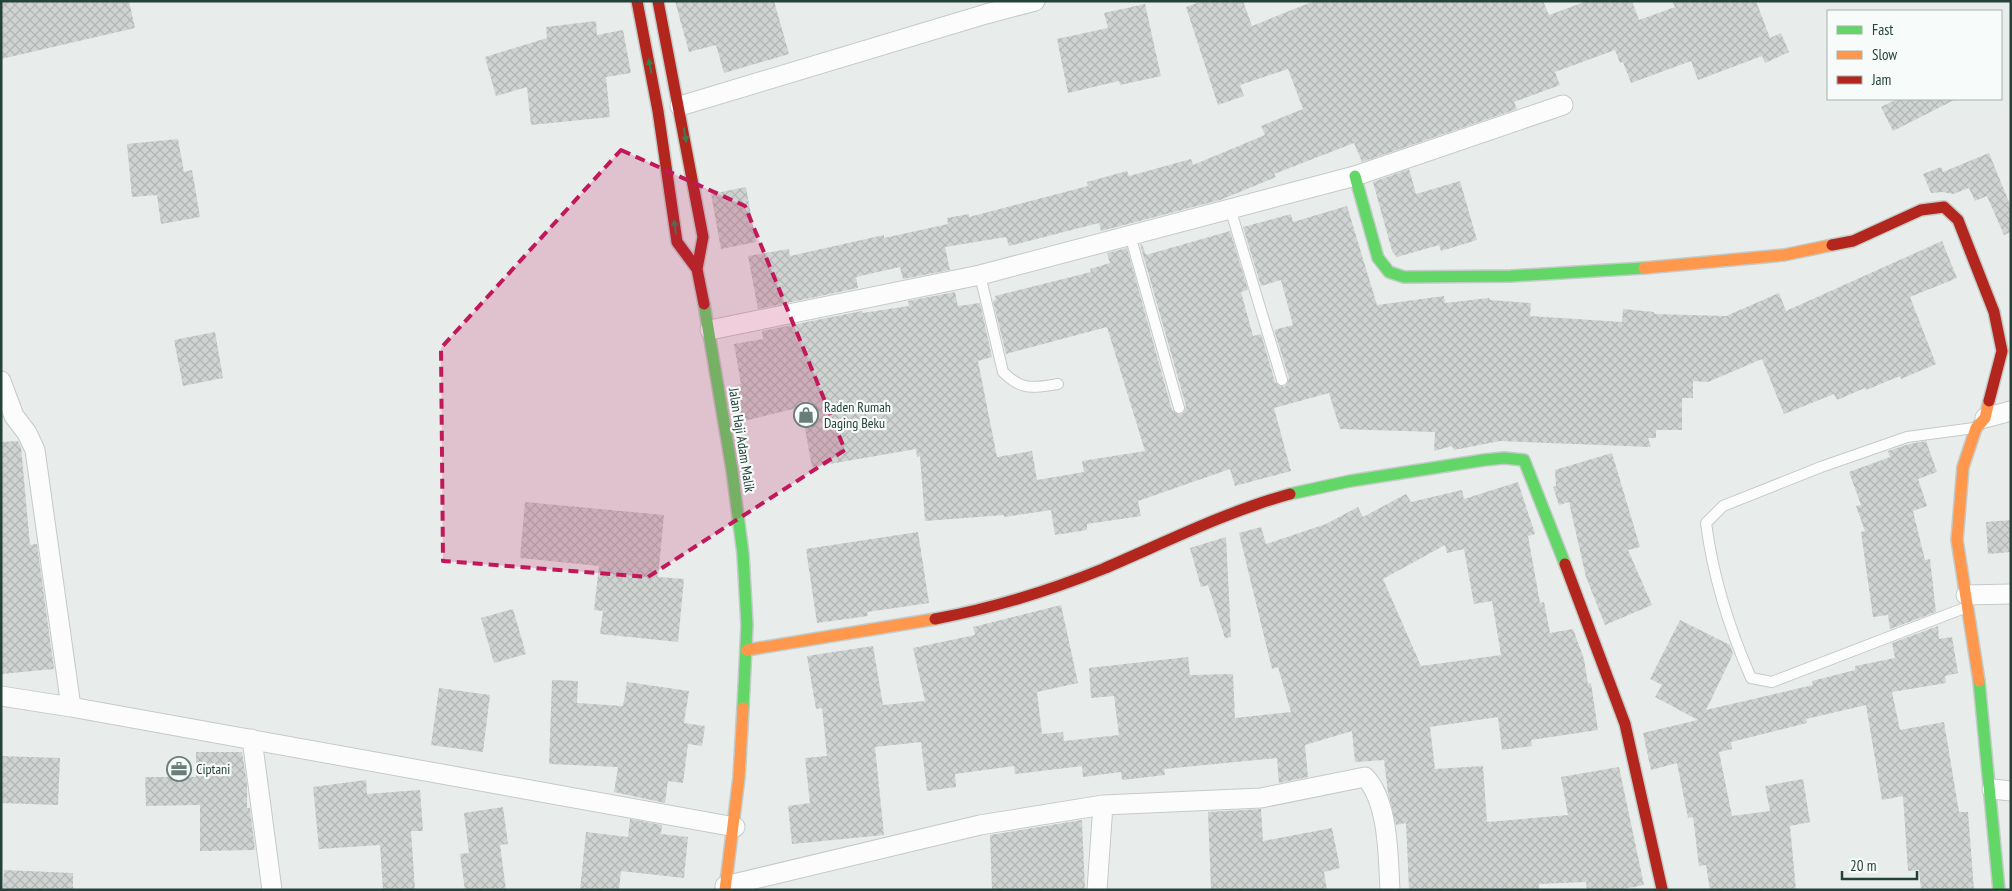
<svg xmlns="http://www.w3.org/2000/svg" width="2012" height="891" viewBox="0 0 2012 891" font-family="'PT Sans Narrow',sans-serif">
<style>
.building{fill:url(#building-cross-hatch);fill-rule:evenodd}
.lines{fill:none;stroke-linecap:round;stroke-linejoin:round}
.lane-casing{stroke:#c5cac8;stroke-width:12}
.street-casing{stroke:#c5cac8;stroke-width:21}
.fast-casing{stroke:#c3cbc8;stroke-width:14}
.slow-casing{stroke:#c3cbc8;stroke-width:14}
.jam-casing{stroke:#c3cbc8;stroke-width:14}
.lane{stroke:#fcfcfc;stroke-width:10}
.street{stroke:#fcfcfc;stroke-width:19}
.fast{stroke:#63d668;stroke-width:11}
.slow{stroke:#ff974d;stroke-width:11}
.jam{stroke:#b3261e;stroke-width:11}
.oneway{fill:#3d7d4c}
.marked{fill:#c2185b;fill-opacity:0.2;stroke:#c2185b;stroke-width:4;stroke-dasharray:10 6;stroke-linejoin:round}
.labels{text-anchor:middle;stroke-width:4.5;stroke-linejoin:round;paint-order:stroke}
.poi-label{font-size:14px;fill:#24423a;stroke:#f7fbf9;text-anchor:start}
.street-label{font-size:14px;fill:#24423a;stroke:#f7fbf9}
</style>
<defs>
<pattern id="building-cross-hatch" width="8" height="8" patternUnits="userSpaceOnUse" patternTransform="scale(1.25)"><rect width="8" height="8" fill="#cfd4d2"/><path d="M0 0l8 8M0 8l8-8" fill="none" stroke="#b2b7b5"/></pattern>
</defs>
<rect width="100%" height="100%" fill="#e8edeb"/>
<!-- building -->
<path class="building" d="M1 1H129L135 28 1 59Z
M675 1H774L789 54 724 73 716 45 689 52Z
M1202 1H1243L1252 26 1314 1H1543L1549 15 1587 1H1632L1639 20 1675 7 1672 1H1756L1770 38 1781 33 1789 52 1765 63 1762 56 1698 80 1691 61 1631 83 1623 62 1620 63 1615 50 1555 72 1560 85 1514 102 1517 109 1362 162 1354 143 1274 174 1276 177 1220 200 1101 231 1099 223 1009 246 1006 237 945 247 950 270 903 279 900 267 856 277 858 288 758 309 748 256 789 249 790 256 884 235V238L948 224 947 218 969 214V217L1088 186 1087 182 1127 171 1129 176 1191 159 1193 165 1265 135 1261 126 1303 109 1288 69 1240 85 1244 96 1218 105 1186 7Z
M1145 4 1161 76 1120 85 1119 81 1068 93 1057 39 1108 28 1104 13Z
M596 21 597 35 623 30 631 73 606 77 610 117 531 125 527 87 496 96 485 57 547 38 546 27Z
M1897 99H1956L1893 131 1881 107Z
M178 139 184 172 192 170 200 217 161 224 157 195 132 197 127 144Z
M1989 153 2011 207V232L2004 235 1987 196 1975 201 1969 188 1953 194 1942 192 1931 193 1923 174 1941 167 1943 172Z
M1409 169 1416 194 1460 181 1477 240 1441 251 1439 245 1397 257 1392 251 1373 182Z
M746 187 756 242 721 249 711 194Z
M1347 206 1377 305 1444 296 1445 303 1489 298 1490 300 1531 303 1530 316 1622 322 1623 309 1654 312V314L1726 316 1779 293 1786 311 1942 241 1957 278 1910 297 1936 364 1901 379 1900 376 1866 390 1865 388 1837 400 1834 394 1784 414 1762 359 1708 382 1693 381V398H1682V430H1656V438H1648L1651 447 1500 441 1454 450 1452 446 1434 451 1435 432 1340 429 1329 393 1274 408 1291 471 1235 486 1230 469 1138 501 1141 516 1087 524V530L1055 535 1051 510 1004 517V515L925 521 920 456 917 457 916 449 812 467 801 407 740 422 735 386 741 384 734 344 763 339 762 331 862 311V313L909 306 908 301 955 292 958 306 980 303 992 357 978 361 997 457 1032 451 1037 480 1084 472 1082 461 1145 451 1107 327 1006 354 993 301 996 300 995 296 1091 272 1090 269 1110 263 1107 253 1127 248 1172 410 1180 415 1184 412 1186 406 1140 244H1142L1146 255 1230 231 1248 290 1241 292 1253 336 1261 334 1275 382 1284 387 1287 384 1289 378 1274 330 1293 325 1281 280 1261 286 1243 227 1291 214 1293 222Z
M215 332 223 378 183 386 174 340Z
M18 441 21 447 30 545 37 544 54 669 1 674V442Z
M1926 441 1937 472 1918 479 1927 506 1913 511 1925 560 1930 559 1936 612 1890 629 1888 615 1873 617 1861 532 1865 531 1856 506 1861 505 1849 472 1890 457 1888 451 1909 444Z
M1612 453 1640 547 1628 550 1652 605 1605 625 1586 577 1569 502 1559 505 1553 487 1556 486 1555 470Z
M1518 482 1535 534 1528 536 1540 603 1544 602 1550 633 1573 629 1584 659 1588 684 1591 683 1598 730 1531 740 1532 746 1502 750 1498 717 1430 727 1435 769 1483 766 1487 822 1568 815 1561 777 1619 767 1644 885 1617 890H1587L1586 882 1539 884V890H1409L1406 823 1396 825 1388 793 1384 760 1355 762 1352 731 1305 745 1308 777 1279 783 1277 758 1164 769 1165 775 1122 780 1121 772 1083 777 1082 766 1015 774 1014 766 955 774 956 787 927 791 921 742 875 747 884 835 792 844 788 806 810 803 805 758 827 756 822 708 816 709 807 656 873 646 883 705 925 701 913 648 975 635 973 627 1061 605 1078 683 1037 692 1042 734 1063 732 1064 741 1119 735 1114 696 1091 698 1089 668 1188 657 1190 675 1233 674 1235 718 1291 712 1278 667 1272 669 1239 533 1261 527 1266 544 1326 524 1358 507 1363 517 1406 494 1411 502 1462 490 1464 499ZM1445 545 1447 553 1464 549 1474 604 1492 601 1501 655 1421 666 1383 579Z
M525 502 664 515 658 577 684 579 678 642 600 634 603 611 594 610 599 566 520 558Z
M2011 520V552L1988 554 1986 522Z
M918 532 929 603 867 612 868 616 817 623 806 549Z
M1226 537 1231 637 1225 638 1208 585 1201 587 1190 548Z
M513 609 526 654 494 663 481 618Z
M1680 620 1730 645 1733 654 1706 710 1813 685 1812 681 1855 670V666L1895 658 1892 643 1938 626 1939 639 1952 637 1958 673 1945 676 1946 683 1892 692 1900 730 1944 722 1959 812H1968L1974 890H1921L1919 870 1908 871 1903 796 1882 800 1866 705 1806 719 1807 723 1731 742 1732 749 1719 752 1732 816 1770 811 1765 786 1803 779 1810 822 1790 826 1796 890H1710L1706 865 1699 866 1693 817 1688 818 1677 763 1651 770 1643 733 1698 720 1655 697 1662 685 1650 679Z
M552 680 578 681 577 703 623 706 627 682 689 691 684 723 705 726 702 746 688 744 683 783 668 781 665 803 614 792 618 767 549 764Z
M439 688 490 695 483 752 431 745Z
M196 752H242L247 784V808H250L255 850 200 851V805L146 806 145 777H196Z
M1 756 60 758 58 805 1 803Z
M366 780 367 794 420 790 423 831H411L415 890H383L380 845 319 849 313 787Z
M503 807 508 844 500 845 506 890H465L460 854 469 853 464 813Z
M1261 809 1263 841 1332 828 1340 868 1324 872 1327 890H1211L1208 812Z
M630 819 662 825 661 834 688 837 684 878 621 871 619 890H580L586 832 628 837Z
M1082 820 1085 890H992L990 835Z
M4 870 73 873V890H3Z"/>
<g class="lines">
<defs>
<path id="lane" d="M1230 208 1282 380
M1130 235 1179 408
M980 275 1003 372C1022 391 1033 388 1058 384
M1967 607 1772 682 1751 678C1729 628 1713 577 1706 523L1723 506 1821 467 1907 437 1974 428"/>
<path id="street" d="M680 106 986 14 1035 1
M710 330 980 275 1355 176 1563 105
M1 381 14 416 27 433 35 450 71 707
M1985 418 2011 411
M1966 595 2011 594
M1 696 71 707 735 827
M252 739 272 890
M1992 789 2011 791
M725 886 980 825 1103 805 1261 798 1365 777C1389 802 1388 857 1390 890
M1097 890 1103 805"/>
<path id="fast" d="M1355 176 1378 258 1389 272 1404 277 1511 276 1644 268
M704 304 732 470 743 554 747 625 743 708
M1290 494 1350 481 1484 460 1504 458 1524 460 1565 564
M1979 681 1999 890"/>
<path id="slow" d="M1644 268 1784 255 1832 245
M747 650 935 619
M1979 681 1957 540 1963 467 1976 428 1985 418 1989 401
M725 890 739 777 743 708"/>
<path id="jam" d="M637 1 658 111 677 242 697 269
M658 1 703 237 697 269 704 304
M1832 245 1853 241 1921 210 1944 207 1958 220 1994 312 2002 351 1989 401
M1565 564 1625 724 1662 889
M935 619C993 608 1049 591 1103 569 1164 543 1225 512 1290 494"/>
</defs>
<!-- lane casing -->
<use href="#lane" class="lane-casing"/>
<!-- street casing -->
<use href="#street" class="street-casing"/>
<!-- fast casing -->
<use href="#fast" class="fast-casing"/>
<!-- slow casing -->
<use href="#slow" class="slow-casing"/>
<!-- jam casing -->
<use href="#jam" class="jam-casing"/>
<!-- lane -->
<use href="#lane" class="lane"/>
<!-- street -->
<use href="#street" class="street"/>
<!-- fast -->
<use href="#fast" class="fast"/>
<!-- slow -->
<use href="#slow" class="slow"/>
<!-- jam -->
<use href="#jam" class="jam"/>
</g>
<!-- one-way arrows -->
<defs><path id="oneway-solid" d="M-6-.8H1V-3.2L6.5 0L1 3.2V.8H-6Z" transform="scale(1.25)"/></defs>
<g class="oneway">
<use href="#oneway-solid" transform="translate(650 66) rotate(-101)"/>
<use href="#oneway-solid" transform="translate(685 135) rotate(80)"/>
<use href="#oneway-solid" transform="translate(675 227) rotate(-98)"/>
</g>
<!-- marked area -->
<path class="marked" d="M621 150 745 206 845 450 648 577 443 561 441 348Z"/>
<!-- icons -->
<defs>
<symbol id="shop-ring" viewBox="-11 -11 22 22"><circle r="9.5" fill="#f7fbf9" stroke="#697e78" stroke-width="1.5"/><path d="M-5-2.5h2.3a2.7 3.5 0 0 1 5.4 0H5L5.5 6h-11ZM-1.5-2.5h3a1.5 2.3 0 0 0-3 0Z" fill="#697e78"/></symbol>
<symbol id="office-ring" viewBox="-11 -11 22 22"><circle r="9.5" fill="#f7fbf9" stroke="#697e78" stroke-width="1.5"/><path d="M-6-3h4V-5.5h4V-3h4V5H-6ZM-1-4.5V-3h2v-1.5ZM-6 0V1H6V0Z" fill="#697e78"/></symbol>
</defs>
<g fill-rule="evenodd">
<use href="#shop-ring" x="792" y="401" width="28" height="28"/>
<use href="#office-ring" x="165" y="755" width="28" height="28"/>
</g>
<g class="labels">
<!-- poi labels -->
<g class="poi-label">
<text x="824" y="412">Raden Rumah<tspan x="824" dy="16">Daging Beku</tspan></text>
<text x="196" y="774">Ciptani</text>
</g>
<!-- street labels -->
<g class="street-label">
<text transform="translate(742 440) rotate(81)" y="5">Jalan Haji Adam Malik</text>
</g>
</g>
<!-- border -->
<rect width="2012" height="891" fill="none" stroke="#24423a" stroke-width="5"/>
<!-- legend -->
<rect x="1827" y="10" width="175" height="90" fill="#f7fbf9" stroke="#a3b1ad"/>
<rect x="1837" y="26" width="25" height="8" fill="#63d668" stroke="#a3b1ad"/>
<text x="1872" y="35" font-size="15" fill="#24423a">Fast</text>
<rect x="1837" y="51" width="25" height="8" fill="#ff974d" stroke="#a3b1ad"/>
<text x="1872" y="60" font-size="15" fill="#24423a">Slow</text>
<rect x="1837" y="76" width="25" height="8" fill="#b3261e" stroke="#a3b1ad"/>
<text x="1872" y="85" font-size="15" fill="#24423a">Jam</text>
<!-- scale -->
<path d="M1842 871v8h75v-8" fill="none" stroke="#24423a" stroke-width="2.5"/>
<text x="1850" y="871" font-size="15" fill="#24423a" stroke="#f7fbf9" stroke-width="4" paint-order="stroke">20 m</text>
</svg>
